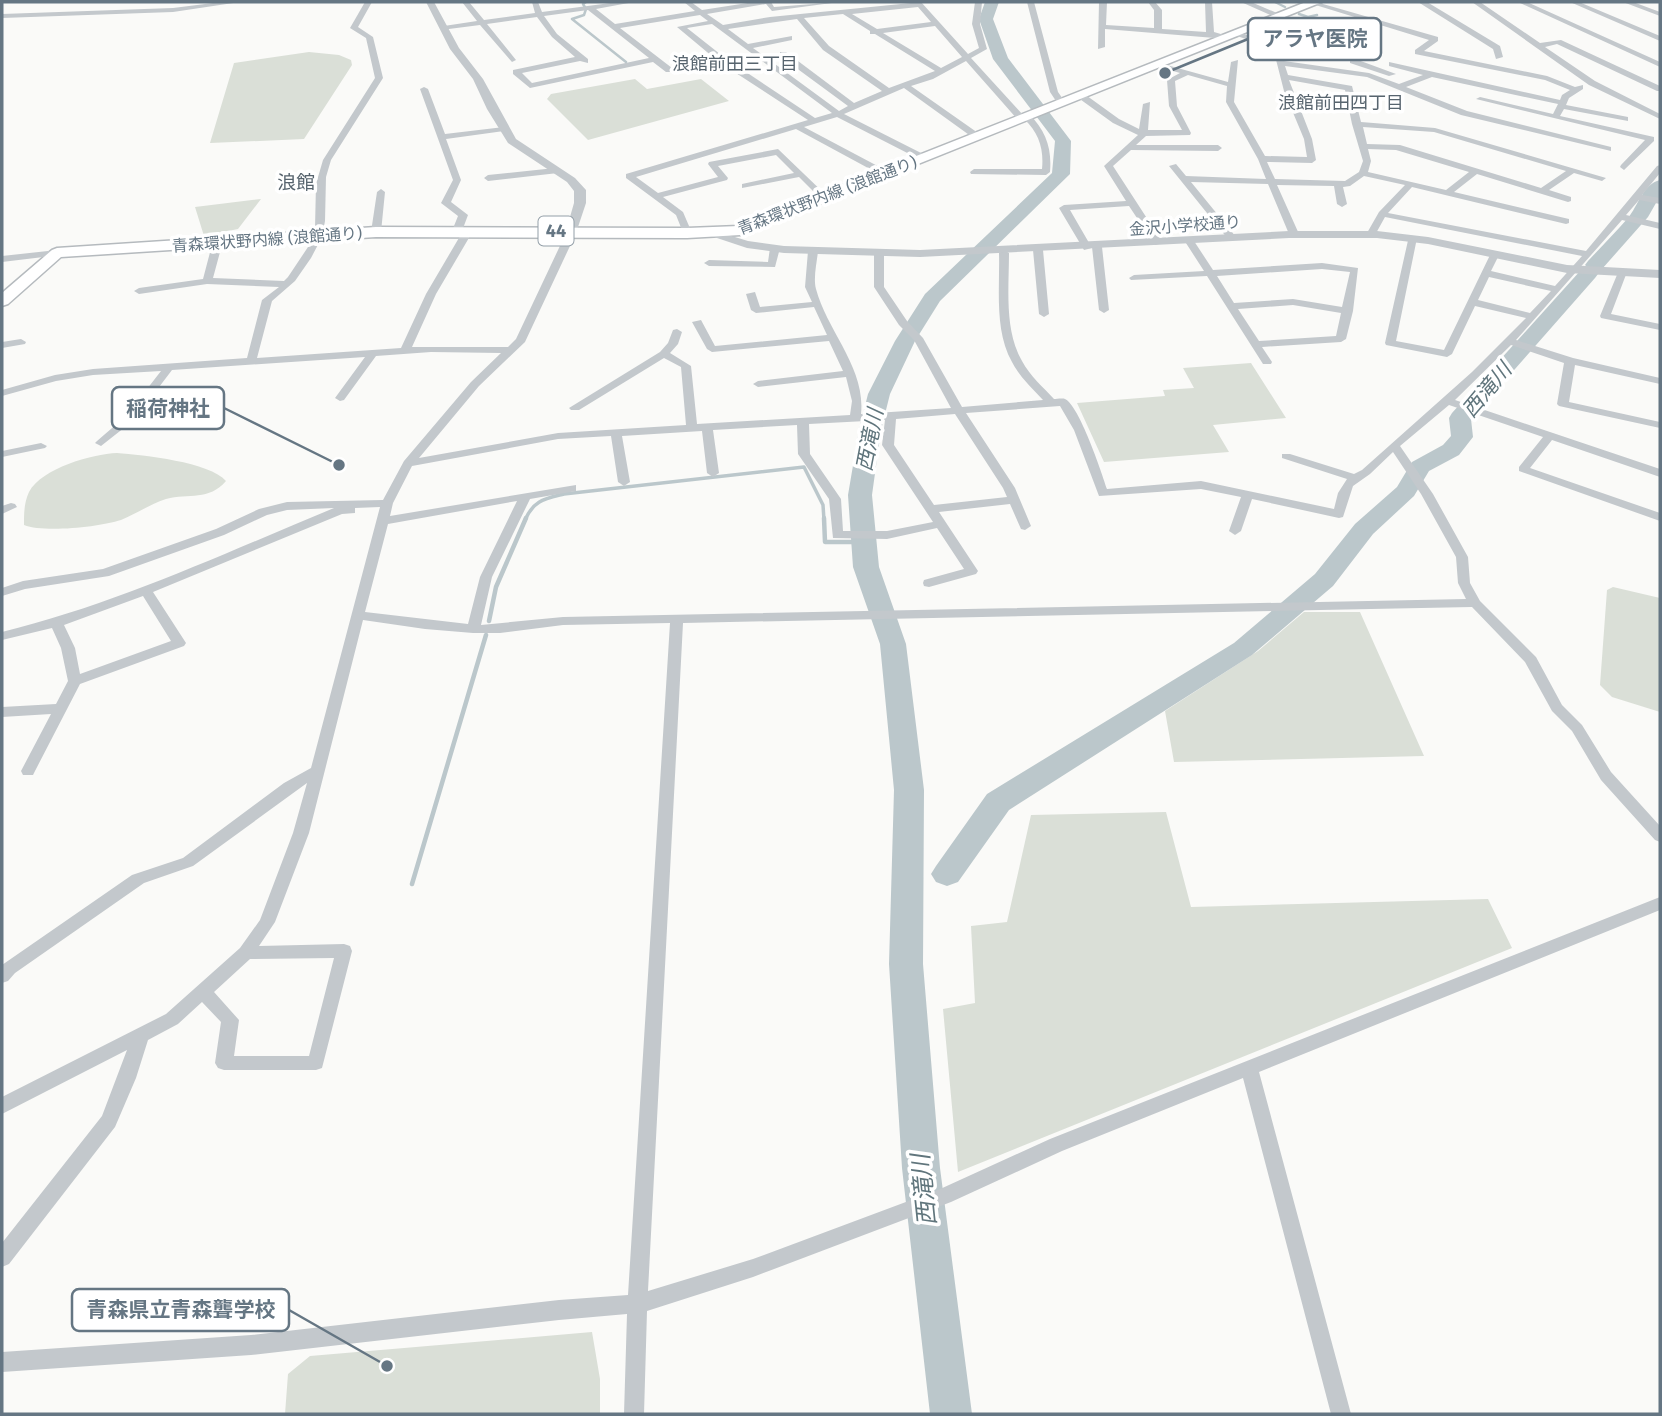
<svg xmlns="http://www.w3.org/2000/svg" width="1662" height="1416" viewBox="0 0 1662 1416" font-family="'Fira Sans','Noto Sans JP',sans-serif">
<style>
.green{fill:#dadfd7}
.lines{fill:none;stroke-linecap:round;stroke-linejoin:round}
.stream-far2{stroke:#bbc7cb;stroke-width:2.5}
.stream-far1{stroke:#bbc7cb;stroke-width:3.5}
.stream{stroke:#bbc7cb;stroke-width:4.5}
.river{fill:#bbc7cb;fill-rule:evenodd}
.primary-casing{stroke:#b5babe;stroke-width:3}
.minor{fill:#c3c8cc;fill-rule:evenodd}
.tertiary{fill:#c3c8cc;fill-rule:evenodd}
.primary{fill:#fff;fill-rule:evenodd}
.labels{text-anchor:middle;stroke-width:7;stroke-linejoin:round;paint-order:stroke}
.far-street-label{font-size:16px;fill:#657683;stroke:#fff}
.far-neighbourhood-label{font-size:18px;fill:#57646e;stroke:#fff}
.shield{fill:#fff;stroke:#939fa8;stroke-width:2}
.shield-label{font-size:18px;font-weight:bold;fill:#657683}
.far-quarter-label{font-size:19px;fill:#57646e;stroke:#fff}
.water-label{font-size:21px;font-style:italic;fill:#60757c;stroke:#fff}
.near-water-label{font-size:24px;font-style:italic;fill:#60757c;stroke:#fff}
.leader{fill:none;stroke:#657683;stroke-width:2.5}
.callout-dot{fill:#657683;stroke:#fff;stroke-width:2.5}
.callout{fill:#fff;stroke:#657683;stroke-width:2.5}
.callout-label{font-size:21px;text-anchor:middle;font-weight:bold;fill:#657683}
</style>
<rect width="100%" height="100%" fill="#fafaf8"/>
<!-- green -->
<path class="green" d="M309 52 339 55 351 60 352 65 304 139 210 143 234 63Z
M635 79 647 89 701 79 729 101 588 140 547 99 551 94Z
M261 199 238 229 204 236 195 207Z
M1251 363 1286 418 1213 425 1229 452 1104 462 1077 403 1165 396 1163 390 1194 388 1183 368Z
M117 453C143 455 210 462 226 481 209 501 189 493 166 499 150 504 136 514 121 520 99 527 44 533 24 525 24 513 24 503 29 492 42 468 92 454 117 453Z
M1613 587 1660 598V712L1612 697 1600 685 1607 590Z
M1304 612H1360L1424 756 1174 762 1165 711 1258 651Z
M1166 812 1191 907 1488 899 1512 948 958 1172 943 1009 975 1003 971 926 1007 922 1031 815Z
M592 1332 600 1379V1414H285L288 1374 310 1356Z"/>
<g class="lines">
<!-- stream-far2 -->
<path class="stream-far2" d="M586 2 583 4 586 9 584 15 572 19 626 62
M1275 2 1285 7
M1299 14 1308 17 1317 15"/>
<!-- stream-far1 -->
<path class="stream-far1" d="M525 520C534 500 544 499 564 494L804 467 823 505 824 520"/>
<!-- stream -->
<path class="stream" d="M824 518 825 542H864
M489 621 496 587 526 518
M412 884 486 635"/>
<!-- river -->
<path class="river" d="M985 2H999L993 19 1008 58 1071 141 1070 174 940 301 915 341 890 394 881 430 872 495 879 567 906 644 924 790 923 964 940 1168 972 1414H930L902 1168 889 964 894 790 880 644 853 567 848 495 859 430 868 394 895 341 925 294 1052 173 1055 141 993 59 979 19Z
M1660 180V196L1648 217 1602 269 1595 271 1598 274 1595 278 1471 419 1473 437 1459 455 1429 471 1414 496 1373 534 1333 586 1252 655 1009 810 958 882 947 886 936 882 931 874 936 866 987 794 1234 643 1315 574 1355 524 1397 487 1412 462 1443 445 1451 436 1449 418 1452 413 1581 270 1588 268 1585 265 1588 261C1601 247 1615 233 1628 218 1638 206 1643 184 1660 180Z"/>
<defs>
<path id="primary" d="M1306 2H1322L741 235 687 238 376 237 61 257 8 304 2 306V293L52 250 57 248 376 227 687 228 739 226Z"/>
</defs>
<!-- primary casing -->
<use href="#primary" class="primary-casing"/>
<!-- minor -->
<path class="minor" d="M221 2H240L173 12 2 18V14L173 8Z
M365 2H372L358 27 373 37 383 78 331 160 326 177 325 221 322 237 311 258 295 281 272 301 257 358 401 348 426 294 463 231 468 228 473 231 436 294 412 347H508L516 339 567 231 572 228 577 231 525 342 479 386 419 458 558 433 686 425 681 367 664 358 579 410H571L569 408 660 352 668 343 673 330 677 329 682 332 678 344 670 353 691 366 697 424 850 415 852 401 846 377 758 387 753 384 758 381 843 371 829 341 712 352 707 349 692 322 701 320 715 346 827 335 814 307 756 313 751 310 746 294 755 292 760 307 812 302 805 287 808 251 813 248 818 251C817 262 813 278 816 289 827 331 866 368 861 414L951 408 914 340 899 325 874 287V254L879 251 884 254V287L907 321 923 338 962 407 1043 400C1032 388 1019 376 1012 362 994 330 1000 288 999 253L1004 250 1009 253C1009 288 1004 330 1022 361 1030 376 1043 387 1054 399 1056 399 1063 398 1065 399 1079 405 1102 473 1107 489L1201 481 1334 509 1338 493 1347 479 1282 458V454H1290L1354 474 1362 470 1472 372 1526 318 1475 306 1452 354 1447 357 1386 345 1385 343 1409 236 1417 238 1396 341 1444 350 1491 253 1499 255 1491 271 1555 286 1582 256 1385 217 1375 235H1369L1367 233 1379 212 1405 185 1364 176 1350 186 1343 187 1347 204 1342 207 1337 204 1334 186 1277 185 1299 234 1294 237 1289 234 1268 184 1191 182 1236 237 1228 239 1169 166 1176 164 1186 176 1266 179 1258 159 1226 102 1227 86 1188 75 1175 81 1177 106 1191 133 1190 135 1146 136 1136 145H1218L1222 148 1218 151 1131 150 1113 166 1163 243 1155 245 1129 206 1070 210 1092 248 1084 250 1059 208 1064 205 1126 201 1104 166 1138 135 1113 123 1077 97V93H1083L1119 119 1139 129 1143 104 1150 102 1148 130H1182L1169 106 1167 80 1180 73 1156 66V62L1228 82 1231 62 1238 60 1234 102 1265 156 1307 157 1304 139 1284 91 1273 48 1234 35V31L1279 45 1284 61 1369 73 1399 84 1423 75 1389 66V62L1560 100 1562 95 1570 90 1545 80 1415 54V50L1429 40 1309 3 1316 2 1438 37V41L1424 51 1547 76 1575 87 1583 85V89L1569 98 1566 105 1628 117V121L1564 109 1560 116 1654 137V141L1624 170 1620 167 1621 165 1645 140 1476 99 1480 97 1553 114 1558 104 1432 77 1406 87 1467 111 1611 147V151L1461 115 1367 77 1285 66 1288 75 1352 86 1361 122 1435 128 1606 178 1602 181 1574 173 1549 190 1571 197V201L1568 202 1477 174 1454 192 1569 219V223L1566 224 1412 187 1388 213 1586 251 1657 166 1660 165V173L1642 195 1660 198V204L1639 200 1626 215 1660 223V229L1622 220 1516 340 1573 358 1660 378V384L1575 365 1569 402 1660 422V428L1559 406 1557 404 1564 363 1511 345 1455 400 1660 469V477L1552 440 1530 468 1660 513V521L1519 471V467L1543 437 1449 405 1400 446 1433 494 1468 557 1470 583 1480 601 1536 657 1562 705 1582 725 1611 772 1660 826V842L1655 840 1601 780 1572 731 1552 711 1525 662 1472 607 683 623 648 1291 753 1259 938 1190 1050 1139 1660 897V910L1259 1072 1351 1414H1331L1243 1078 1062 1151 951 1202 753 1277 647 1311 644 1414H624L627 1314 559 1320 251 1355 2 1372V1352L251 1335 559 1300 628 1295 670 623 563 625 500 633H473L425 629 363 620 309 833 275 922 259 946 344 944 350 946 352 951 322 1068 316 1070H224L218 1068 215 1063 221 1022 202 1002 178 1024 148 1040 136 1078 115 1127 9 1264 2 1267V1243L102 1116 127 1050 2 1114V1097L166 1014 240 948 260 920 293 833 307 783 193 866 144 883 15 973 8 981 2 983V965L132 875 183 858 284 783 311 768 380 507 355 508V513L342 514 153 592 186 643 184 646 80 684 35 771 33 775H23L21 771 51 714 2 717V707L56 704 68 681 61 648 52 628 2 640V632C117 604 225 553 334 508L287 510 267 515 224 535 109 576 25 589 2 596V588L23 581 103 569 216 529 259 509 287 502 383 500 404 461 471 382 501 353 431 352 376 356 344 400 340 401 335 398 365 357 172 370 134 420 101 446 95 443 97 441 126 416 161 371 93 375 56 381 2 396V390L55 375 93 369 247 358 262 300 279 287 207 284 139 294 134 291 139 288 203 279 213 241 218 238 223 241 213 278 284 281 288 277 308 247 315 228 316 184 323 160 375 78 366 38 350 28ZM1289 80 1345 90 1352 124 1363 161 1359 172 1345 181 1275 179 1267 162 1312 163 1316 160 1312 139ZM1363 127 1434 132 1566 171 1541 188 1400 145 1367 144ZM1368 149 1396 150 1469 172 1446 190 1368 172 1371 161ZM1489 277 1551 291 1530 313 1478 300ZM1060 406 1074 430 1099 496 1201 489 1241 497 1229 531 1235 535 1241 531 1252 499 1339 518 1343 517 1353 486 1370 474 1393 452 1421 494 1456 557 1458 583 1466 599 563 617 481 625 492 577 530 499 576 491V485L390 516 393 503 412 466 558 439 611 436 618 482 624 486 630 482 622 436 702 431 707 473 713 477 719 473 713 430 797 425 798 454 829 499 833 538 887 539 937 528 964 569 924 580 923 583 924 586 929 587 976 574 978 571 939 512 1010 504 1021 529 1025 530 1031 526 1015 488 966 413ZM955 414 1003 488 1007 497 934 505 894 445 896 419ZM885 420 882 445 933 522 887 531H843L841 499 810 454 809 424ZM517 501 480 577 468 624 365 612 388 524ZM143 596 171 641 80 674 75 648 64 625ZM334 958 309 1056H234L239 1020 214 992 250 959Z
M462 2H469L484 20 535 13 532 2H538L542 12 618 2H634L596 9 615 24 695 11 684 2H691L702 10 754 2H771L774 7 839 2 772 11 766 4 707 14 723 25 770 17 921 2 968 54 979 48 972 24 975 2H982L980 24 987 49 971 58 1023 115 1029 114C1046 131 1052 148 1050 172L1046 175 971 174 970 172 974 169H1042C1044 149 1039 133 1024 119L1018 120 966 61 933 79 911 86 978 133V137H972L904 88 844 114 927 156V160H921L837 117 804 127 887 171V175H881L796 129 636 177 658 193 718 177 708 164 709 162 778 149 829 198 822 200 799 177 742 188V184L794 173 776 155 718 166 728 178 727 180 663 197 683 212 692 233 684 235 676 215 626 178V174L808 120 719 62 677 27 708 21 700 15 620 28 672 68V72H666L653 62 530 88 513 74V70L575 57 552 37 537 17 487 24 516 60 512 62 480 25 441 30V26H444L477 21ZM918 7 931 22 877 29 852 14ZM588 10 649 58 532 83 522 73 580 61 588 63V59L557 34 544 16ZM843 14 870 31V34H875L935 71 889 88 829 46 804 18ZM797 19 823 50 882 91 854 103 786 52H780V56L848 106 839 111 753 48 792 40V36L748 44 728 29ZM712 24 832 113 815 118 725 58 687 28ZM935 26 962 57 941 68 883 33Z
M1027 2H1034L1058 92 1065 102 1064 104H1058L1050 92Z
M1099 2H1107L1106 25 1154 28V10L1148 2H1155L1162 10V29L1206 32 1205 2H1212L1214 32 1231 37 1227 39 1105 29V47L1098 49Z
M1241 2H1251L1284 16 1277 18Z
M1418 2H1427L1500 46 1503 57 1496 59 1493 49Z
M1472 2H1480L1540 43 1561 40 1660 86V91H1657L1557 44 1545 47 1595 81 1660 114V119L1589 85Z
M1518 2H1527L1660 62V67Z
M1570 2H1579L1660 36V41Z
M1623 2H1633L1660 12V16Z
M1268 18 1374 39V43L1358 60 1396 74 1389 76 1350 63V59L1366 42 1321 33 1304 54H1298V50L1314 32 1265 22Z
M424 87 428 89 445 134 504 127 508 129 504 131 446 139 461 180 451 202 468 215 462 231 457 234 452 231 458 216 441 203 453 180 420 89Z
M555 168 558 169V173L488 181 484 178 488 175Z
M381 189 385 192 381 232 376 235 371 232 377 192Z
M1189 237 1192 238 1213 270 1322 263 1358 268 1353 311 1346 339 1341 342 1262 347 1272 362 1271 364H1263L1207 276 1131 280 1129 278 1134 275 1204 271 1184 240ZM1322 269 1350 272 1342 307 1293 299 1234 303 1217 276ZM1293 305 1341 313 1336 336 1259 341 1238 309Z
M1097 244 1102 247 1109 310 1104 313 1099 310 1092 247Z
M775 245 780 248 775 267 709 266 704 263 709 260 768 262 770 248Z
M1038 247 1043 250 1049 314 1044 317 1039 314 1033 250Z
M57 250 60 251V255L2 262V256Z
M1619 270 1627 272 1611 314 1660 324V330L1601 318 1600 316Z
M21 339 26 342 25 344 2 348V342Z
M41 443 47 446 45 448 2 457V451Z
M11 503 15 504 17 507 2 514V506Z"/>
<!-- tertiary -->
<path class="tertiary" d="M426 2H434L459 48 483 79 516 139 575 178 586 190V203L576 233 566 231 574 203V191L567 182 508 143 487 109 473 79 450 49Z
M712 230 748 241 784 246 920 250 1289 231H1377L1428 237 1567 265 1660 270V278L1567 273 1428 244 1377 238H1289L920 257 784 253 747 248 708 235 706 233Z"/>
<!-- primary -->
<use href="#primary" class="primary"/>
</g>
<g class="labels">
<!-- far-street labels -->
<g class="far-street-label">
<text transform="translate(827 195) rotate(-21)" y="6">青森環状野内線 (浪館通り)</text>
<text transform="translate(1185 225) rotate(-4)" y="6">金沢小学校通り</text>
<text transform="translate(267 239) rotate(-4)" y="6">青森環状野内線 (浪館通り)</text>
</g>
<!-- far-neighbourhood labels -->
<g class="far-neighbourhood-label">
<text x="735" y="70">浪館前田三丁目</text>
<text x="1341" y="109">浪館前田四丁目</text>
</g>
<!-- shield labels -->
<rect class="shield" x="538.5" y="216.5" width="35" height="29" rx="5"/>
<g class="shield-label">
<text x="556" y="237">44</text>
</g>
<!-- far-quarter labels -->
<g class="far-quarter-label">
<text x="296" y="189">浪館</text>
</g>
<!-- water labels -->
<g class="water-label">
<text transform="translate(1487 390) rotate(-50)" y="7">西滝川</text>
<text transform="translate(870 440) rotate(-79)" y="7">西滝川</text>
</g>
<!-- near-water labels -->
<g class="near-water-label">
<text transform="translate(924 1190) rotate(-96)" y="8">西滝川</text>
</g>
</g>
<!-- callouts -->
<path class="leader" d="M1165 73L1248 39M339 465L224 408M387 1366L289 1310"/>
<g class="callout-dot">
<circle cx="1165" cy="73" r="7"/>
<circle cx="339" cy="465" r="7"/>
<circle cx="387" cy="1366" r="7"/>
</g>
<g class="callout">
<rect x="1248" y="18" width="133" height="42" rx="7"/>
<rect x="112" y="387" width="112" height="42" rx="7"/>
<rect x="72" y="1289" width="217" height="42" rx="7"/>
</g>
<g class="callout-label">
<text x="1315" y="46">アラヤ医院</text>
<text x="168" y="416">稲荷神社</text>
<text x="181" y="1317">青森県立青森聾学校</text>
</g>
<!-- border -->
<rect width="1662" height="1416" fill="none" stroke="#657683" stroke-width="7"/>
</svg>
